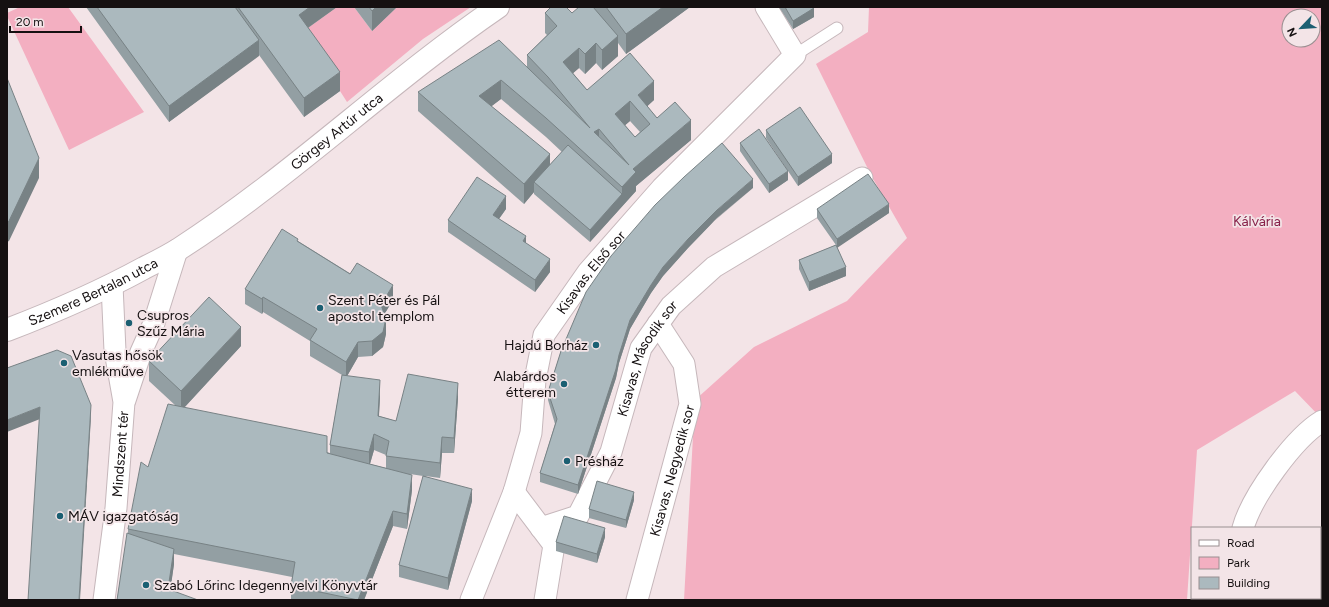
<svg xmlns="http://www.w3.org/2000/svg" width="1329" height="607" viewBox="0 0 1329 607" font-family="Figtree,sans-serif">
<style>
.green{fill:#f3afc1;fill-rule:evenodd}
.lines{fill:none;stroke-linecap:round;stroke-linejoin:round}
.service-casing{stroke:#c6b7bb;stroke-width:13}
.minor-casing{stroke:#c6b7bb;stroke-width:23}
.tertiary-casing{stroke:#c6b7bb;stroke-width:24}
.service{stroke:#fff;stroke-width:11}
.minor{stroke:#fff;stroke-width:21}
.tertiary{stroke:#fff;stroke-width:22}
.wall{fill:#939fa3;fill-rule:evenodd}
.shaded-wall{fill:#788285}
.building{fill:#abb9be;stroke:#788285;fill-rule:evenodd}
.poi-dot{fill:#1b5f72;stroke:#f3e4e7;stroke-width:1.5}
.labels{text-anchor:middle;stroke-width:3.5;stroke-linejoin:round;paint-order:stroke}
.street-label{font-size:14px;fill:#151011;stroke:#f3e4e7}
.park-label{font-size:14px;fill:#872149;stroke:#f3e4e7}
.poi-label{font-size:14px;fill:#151011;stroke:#f3e4e7;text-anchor:start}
</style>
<rect width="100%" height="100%" fill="#f3e4e7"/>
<!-- green -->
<path class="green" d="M20 7H68L144 112 69 150 7 16V13Z
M337 7H354L372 31 397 7H471L423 39 347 102 340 91 299 34Z
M869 7H1322V419L1295 391 1197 450 1187 600H684L695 400 754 347 847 301 907 238 872 177 816 64 868 32ZM1289 16H1313V40H1289Z"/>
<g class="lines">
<defs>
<path id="service" d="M795 55 837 28"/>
<g id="minor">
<path d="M125 400 141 352 154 323 177 250"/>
<path d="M514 492 554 545 545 600"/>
<path id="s1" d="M541 528 578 516 611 452 641 348 671 306 714 267 862 178"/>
<path d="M1243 528C1252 496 1294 438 1322 421"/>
<path id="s2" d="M104 600 116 508 124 402 115 351 112 285"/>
<path id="s3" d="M471 600 514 492 531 433 535 380 544 335 588 272 662 188 795 55 766 7"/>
<path id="s4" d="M637 600 690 404 684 364 658 324"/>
<path d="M1228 600 1229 598"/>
</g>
<g id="tertiary">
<path id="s5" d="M7 330C54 312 100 292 144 268 156 262 168 256 179 249 291 177 387 83 498 7"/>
</g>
</defs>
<!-- service casing -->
<use href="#service" class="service-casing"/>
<!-- minor casing -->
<use href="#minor" class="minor-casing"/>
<!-- tertiary casing -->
<use href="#tertiary" class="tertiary-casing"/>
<!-- service -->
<use href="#service" class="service"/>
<!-- minor -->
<use href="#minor" class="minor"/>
<!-- tertiary -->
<use href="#tertiary" class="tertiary"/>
</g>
<!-- wall -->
<path class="wall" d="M86 7H337L308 28 340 91 304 117 259 55 169 122Z
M354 7H397L372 31Z
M594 7H690L626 54 618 43V56L602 70 596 63 585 74 579 68 573 73 587 90 654 100 647 106 657 118 691 140 636 186V191L590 242 534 194V192L524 204 418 111V92L527 67V55L547 35 545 33V13H572L594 8ZM501 99 546 137 562 152 550 165 491 106ZM630 121 640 132 635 137 625 125Z
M779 7H813L814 17 793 29Z
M766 130 832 163 798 186 766 138Z
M740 143 788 180 769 193 740 151Z
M753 188 717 218 688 248 663 276 651 293 630 329 619 363 616 378 578 494 540 482V473L555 424 548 400V392L561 351Z
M506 209 499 219 526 243 550 272 535 292 448 232V220Z
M817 209 889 213 837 247 846 276 809 291 799 269V260L836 245 817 218Z
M298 241 393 300 384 314 386 334 383 347 372 356 358 357 347 376 380 396 379 416 396 421 458 398 454 453H442L440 478 425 476 472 501 448 590 399 577V565L423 476 410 474 412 490 407 529 393 526 364 600H291V586L292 577 174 554V564L170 590 117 600 128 534V529L148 467 176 406 149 381V361L241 346 184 408 330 453V445L342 375 310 356V341L263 312 262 314 245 304V289ZM374 450 386 455V468L370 464Z
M634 500 626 528 589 518V509Z
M605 537 597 563 556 551V542Z
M1280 598H1320L1322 600H1280Z"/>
<!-- shaded-wall -->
<path class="shaded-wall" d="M310 7H337L299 34V15Z
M376 7H397L372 31V11Z
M663 7H690L626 54V34Z
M814 8V17L793 29V21Z
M618 36V56L602 70V50Z
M259 40V56L169 122V106Z
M596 43V63L585 74V54Z
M579 48V68L563 82V62Z
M340 72V91L304 117V98Z
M501 80V99L479 116V96Z
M654 81V100L640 113 638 95Z
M630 101V121L615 134V114Z
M691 120V140L636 186V191L590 242V230L622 194V187L633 169Z
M599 129V148L594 132Z
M550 154V173L534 182V192L524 204V184Z
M832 154V163L798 186V177Z
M39 158V178L9 241 7 242V223Z
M788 171V180L769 193V184Z
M753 179V188L717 218 688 248 663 276 651 293 630 329 619 363 616 378 578 494V485L630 320 651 285 663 267 688 239 717 210Z
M506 196V209L493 227V215Z
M889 204V213L837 248V239Z
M526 236V249L523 241Z
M550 259V272L535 292V280Z
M846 267V276L809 291V282Z
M393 285V300L381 320V305Z
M263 297V312L262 314V299Z
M386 318V334L383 347 372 356V341Z
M241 327V346L181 411V391Z
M358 342V357L346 378V362Z
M380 380V396L378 431V416Z
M458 383V398L454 453V438Z
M91 405V417L80 600H79Z
M40 407V419L7 432V420Z
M374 434V450L369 467V452Z
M442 437V453L440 478V463Z
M412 475V490L407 529V514Z
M472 489V501L448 590V578Z
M634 492V500L626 528V520Z
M393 511V526L364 600H358Z
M605 528V537L597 563V554Z
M174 549V564L169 600 168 589Z"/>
<!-- building -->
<path class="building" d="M97 7H235L259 40 169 106Z
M238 7H310L299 15 340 72 304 98Z
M369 7H376L372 11Z
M551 7H566L572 13 579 7H593L618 36 602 50 596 43 585 54 579 48 563 62 587 90 630 53 654 81 638 95 657 118 675 102 691 120 633 169 636 172 622 187 546 118 501 80 479 96 550 154 524 184 418 92 499 40 590 128 548 77 527 55 557 26 545 13ZM630 101 650 124 635 137 615 114ZM599 129 629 165 594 132Z
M606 7H663L626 34Z
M785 7H813L814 8 793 21Z
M7 78 39 158 9 221 7 223Z
M800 107 832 154 798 177 766 130Z
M759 129 788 171 769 184 740 143Z
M722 143 753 179 717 210 688 239 663 267 651 285 630 320 619 355 616 369 578 485 540 473 557 419 548 392 561 351 586 292 611 256 655 205 684 177Z
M568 145 622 194 590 230 534 182Z
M868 174 889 204 837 239 817 209Z
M477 177 506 196 493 215 526 236 523 241 550 259 535 280 448 220Z
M282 229 298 239 297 241 350 274 357 263 393 285 381 305 386 318 383 332 372 341 358 342 346 362 310 340 317 329 263 297 262 299 245 289Z
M836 245 846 267 809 282 799 260Z
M209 297 241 327 181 391 149 361Z
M57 350 71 356 91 405 79 600H28L40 407 7 420V368Z
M408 374 458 383 454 438 442 437 440 463 386 456 389 441 374 434 369 452 330 445 342 375 380 380 378 416 396 421Z
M168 404 327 436V453L412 475 407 514 393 511 358 600 291 586 295 562 128 529 141 462 148 467Z
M423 476 472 489 448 578 399 565Z
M597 481 634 492 626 520 589 509Z
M564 516 605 528 597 554 556 542Z
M127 533 174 549 168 589 198 600H117Z
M1320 559 1322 560V600H1297L1295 598H1320Z"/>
<!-- markers -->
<g class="poi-dot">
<circle cx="320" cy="308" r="4"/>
<circle cx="129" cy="323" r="4"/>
<circle cx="596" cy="345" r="4"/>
<circle cx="64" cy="363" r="4"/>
<circle cx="564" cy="384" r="4"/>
<circle cx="567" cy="461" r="4"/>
<circle cx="60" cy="516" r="4"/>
<circle cx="146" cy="585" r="4"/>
</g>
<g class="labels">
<!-- street labels -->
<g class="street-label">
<text dy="5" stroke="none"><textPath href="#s5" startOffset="387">Görgey Artúr utca</textPath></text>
<text dy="5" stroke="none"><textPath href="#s3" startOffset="355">Kisavas, Első sor</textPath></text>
<text dy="5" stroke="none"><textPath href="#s5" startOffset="94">Szemere Bertalan utca</textPath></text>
<text dy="5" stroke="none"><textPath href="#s1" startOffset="212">Kisavas, Második sor</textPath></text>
<text dy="5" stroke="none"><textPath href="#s2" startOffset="147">Mindszent tér</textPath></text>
<text dy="5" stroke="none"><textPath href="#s4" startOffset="134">Kisavas, Negyedik sor</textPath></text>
</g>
<!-- park labels -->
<g class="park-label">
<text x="1257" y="226">Kálvária</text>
</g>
<!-- poi labels -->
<g class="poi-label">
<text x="328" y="305">Szent Péter és Pál<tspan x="328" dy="16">apostol templom</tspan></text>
<text x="137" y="320">Csupros<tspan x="137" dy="16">Szűz Mária</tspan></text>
<text x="588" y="350" text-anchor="end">Hajdú Borház</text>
<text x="72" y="360">Vasutas hősök<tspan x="72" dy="16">emlékműve</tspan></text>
<text x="556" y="381" text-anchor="end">Alabárdos<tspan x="556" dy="16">étterem</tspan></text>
<text x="575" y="466">Présház</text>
<text x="68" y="521">MÁV igazgatóság</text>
<text x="154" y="590">Szabó Lőrinc Idegennyelvi Könyvtár</text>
</g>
</g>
<!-- border -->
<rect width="1329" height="607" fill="none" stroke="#151011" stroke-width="16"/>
<!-- legend -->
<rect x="1191" y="527" width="130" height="72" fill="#f3e4e7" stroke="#9a8f91"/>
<rect x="1199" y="540" width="20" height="6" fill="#ffffff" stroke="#9a8f91"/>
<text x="1227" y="547" font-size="12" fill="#151011">Road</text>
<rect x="1199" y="557" width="20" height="12" fill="#f3afc1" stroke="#9a8f91"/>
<text x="1227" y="567" font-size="12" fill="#151011">Park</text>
<rect x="1199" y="577" width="20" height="12" fill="#abb9be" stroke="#9a8f91"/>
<text x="1227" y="587" font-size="12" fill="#151011">Building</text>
<!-- north arrow -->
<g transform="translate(1301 28) rotate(245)"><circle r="19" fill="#f3e4e7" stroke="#9a8f91"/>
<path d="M0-3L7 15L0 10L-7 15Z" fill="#1b5f72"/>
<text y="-6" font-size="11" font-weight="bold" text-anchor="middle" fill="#151011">N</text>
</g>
<!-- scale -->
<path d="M10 26v6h71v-6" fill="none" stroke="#151011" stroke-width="2"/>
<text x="16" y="26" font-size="12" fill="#151011" stroke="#f3e4e7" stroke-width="3" paint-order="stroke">20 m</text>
</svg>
